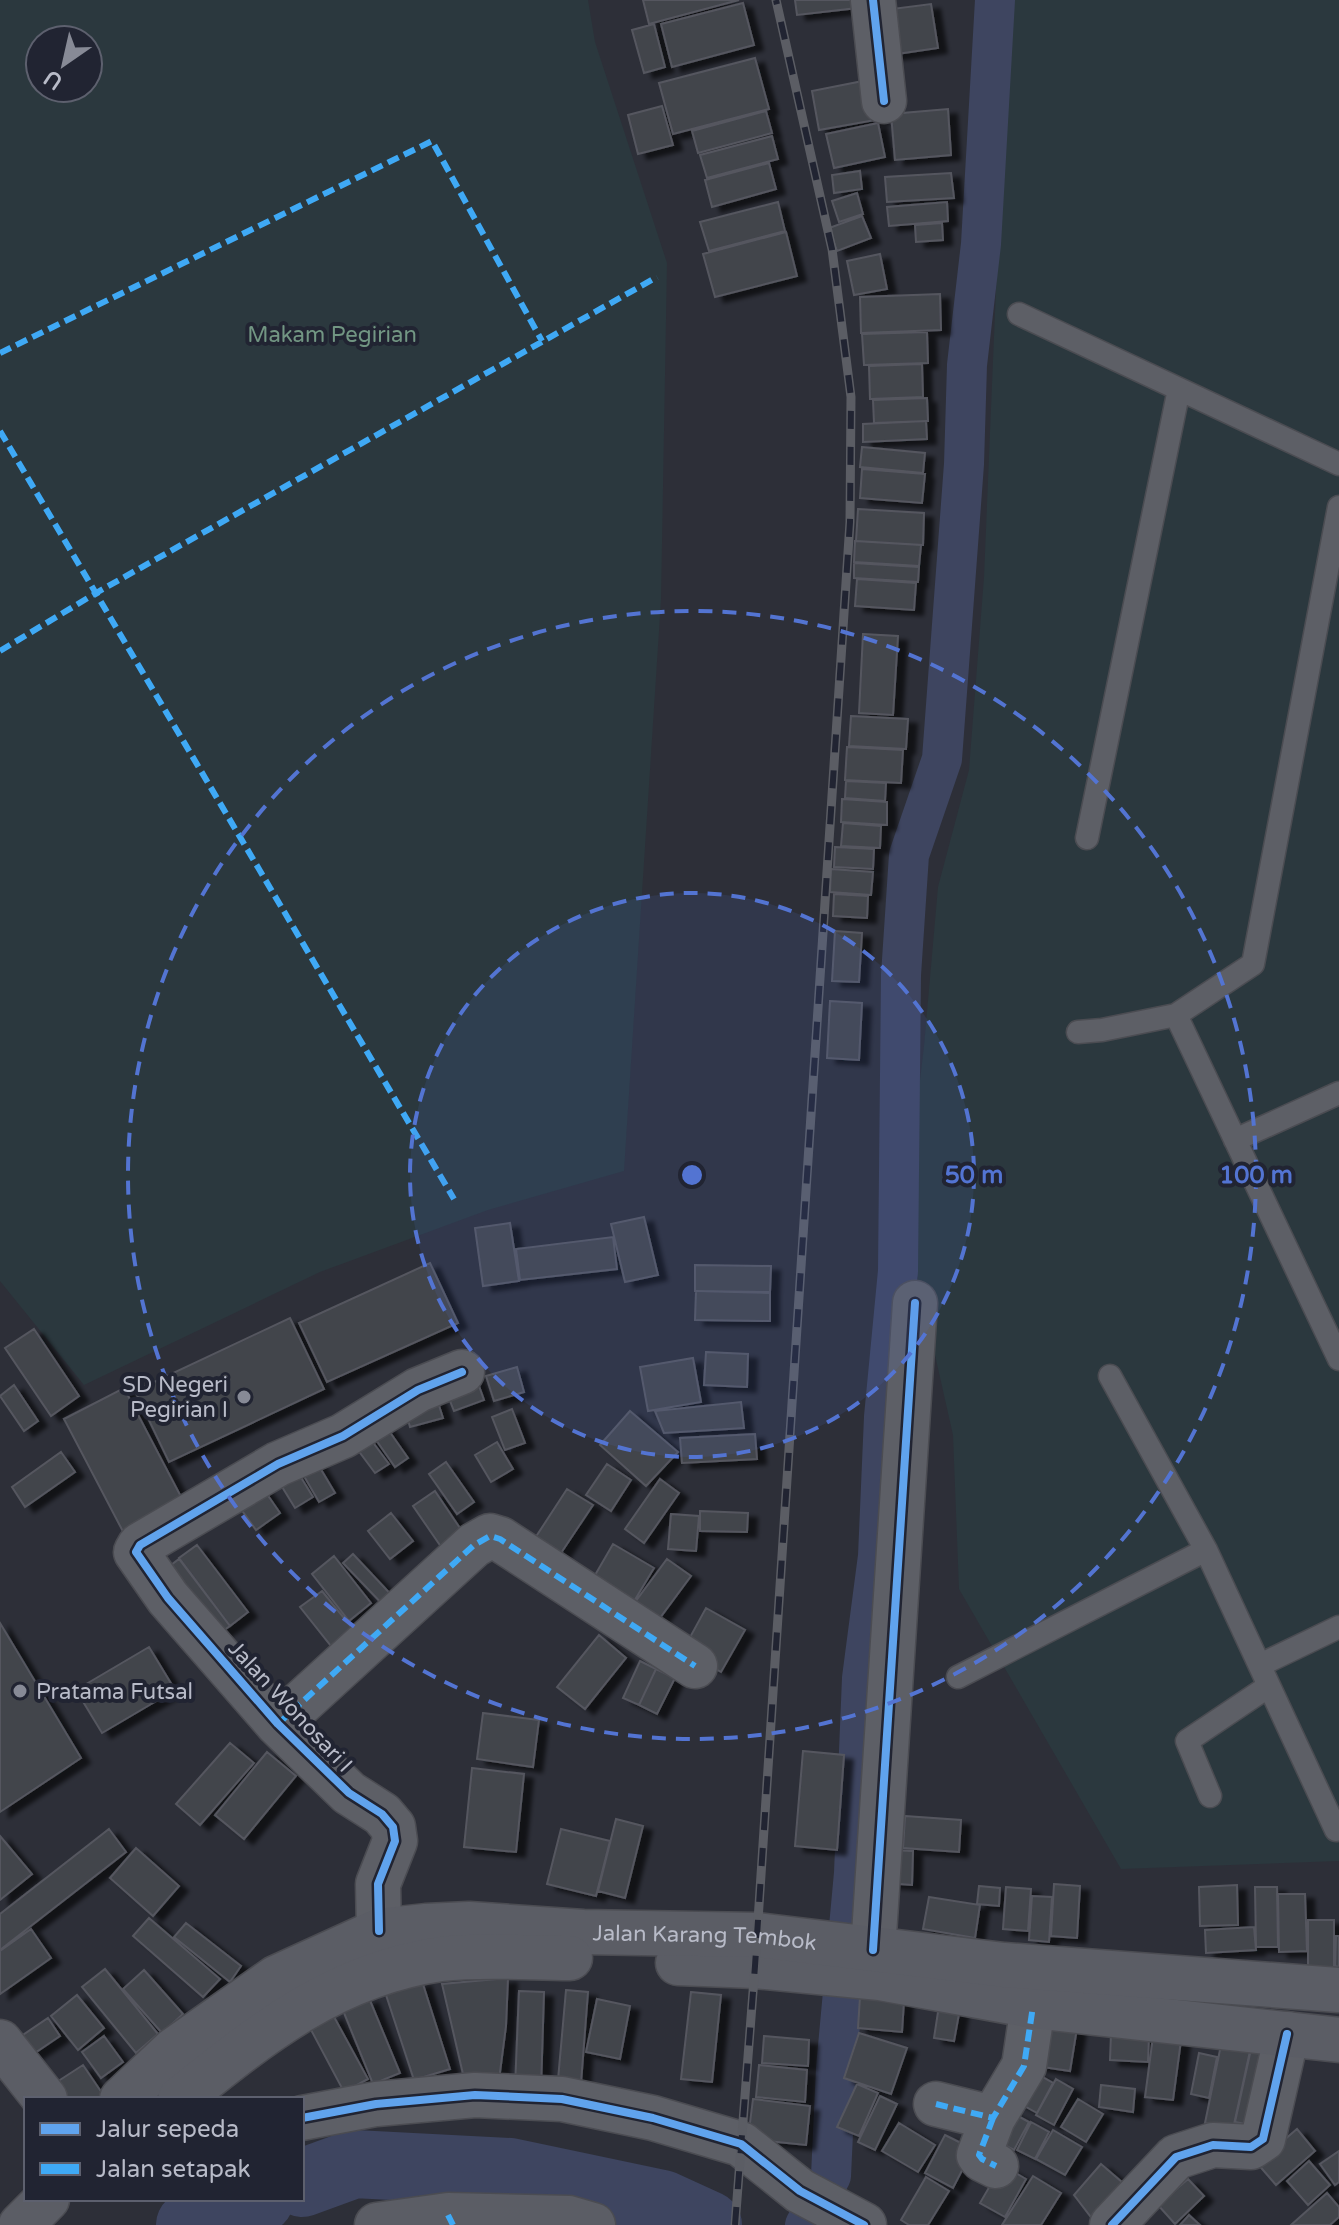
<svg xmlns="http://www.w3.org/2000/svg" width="1339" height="2225" viewBox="0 0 1339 2225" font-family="'Varela Round',sans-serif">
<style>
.green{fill:#2b383e;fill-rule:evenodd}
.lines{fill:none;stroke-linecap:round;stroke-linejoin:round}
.canal{stroke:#3e4560;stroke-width:40}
.river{stroke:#3e4560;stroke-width:68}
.building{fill:#42444c;stroke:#55575f;stroke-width:2;filter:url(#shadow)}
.lane-casing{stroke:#4b4c52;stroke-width:25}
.street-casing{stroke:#4b4c52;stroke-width:47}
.secondary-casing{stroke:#4b4c52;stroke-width:47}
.lane{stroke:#5d5f66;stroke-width:22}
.street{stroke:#5d5f66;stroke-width:44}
.secondary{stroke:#5b5d65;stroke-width:44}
.rail-casing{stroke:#5b5d64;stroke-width:9}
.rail{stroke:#212432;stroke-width:6;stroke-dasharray:18;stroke-linecap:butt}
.quiet{stroke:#3fa9f5;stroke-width:6;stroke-dasharray:12 6;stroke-linecap:butt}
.cycleway-casing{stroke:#212432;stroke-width:13}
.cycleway{stroke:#60a3ed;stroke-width:8}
.ring{fill:none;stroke:#5374d2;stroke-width:4;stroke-dasharray:14 10}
.poi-dot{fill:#878a96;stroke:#212432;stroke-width:3}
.labels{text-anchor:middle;stroke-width:8;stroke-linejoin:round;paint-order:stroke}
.park-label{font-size:22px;fill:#729683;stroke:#212432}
.poi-label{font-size:22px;fill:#b8bbc8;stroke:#212432;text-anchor:end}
.street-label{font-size:22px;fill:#b8bbc8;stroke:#212432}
.centre{fill:#5374d2;stroke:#212432;stroke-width:4}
.ring-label{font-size:24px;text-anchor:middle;font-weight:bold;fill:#5374d2;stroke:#212432;stroke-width:8;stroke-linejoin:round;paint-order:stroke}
</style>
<defs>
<filter id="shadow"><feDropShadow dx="9" dy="5" stdDeviation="2" flood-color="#0009"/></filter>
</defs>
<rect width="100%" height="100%" fill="#2d2f38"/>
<!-- green -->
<path class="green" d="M0 0H588L595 42 667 263 661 600 624 1171 488 1210 320 1272 84 1385 0 1281ZM40 40H88V88H40Z
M1008 0H1339V1861L1121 1869 959 1589 953 1435 917 1275 909 1173 924 1046 938 887 969 770 984 577Z"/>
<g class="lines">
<!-- canal -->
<path class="canal" d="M805 2225 831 2176 836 2068 854 1873 862 1678 878 1556 884 1417 898 1271 901 975 909 855 942 759 964 464 967 365 981 244 995 0"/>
<!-- river -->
<path class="river" d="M302 2183 354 2164 510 2172 662 2204 708 2225
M190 2225 260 2199"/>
</g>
<!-- building -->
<path class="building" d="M643 0H739L649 24Z
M795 0H856L857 8 797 15Z
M743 3 754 45 672 67 661 24Z
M931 4 938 48 890 55 884 10Z
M654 24 665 67 644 73 632 30Z
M755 58 769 109 673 134 659 83Z
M873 79 881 119 819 130 812 91Z
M662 106 673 145 638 154 628 115Z
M948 109 951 155 895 160 891 114Z
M766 111 772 133 698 153 692 131Z
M878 123 885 157 834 168 826 134Z
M772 136 778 159 707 178 700 155Z
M769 163 776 189 712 207 705 180Z
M860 171 862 189 834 193 832 175Z
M951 173 954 198 887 202 885 177Z
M857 193 863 214 839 222 832 201Z
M778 202 785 231 709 251 700 222Z
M947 202 948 221 889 226 887 207Z
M862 216 871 238 837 251 829 228Z
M942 223 943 240 916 242 915 225Z
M786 232 797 276 715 297 703 254Z
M880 254 887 289 854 295 847 261Z
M940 294 941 330 861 333 860 297Z
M927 332 928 363 864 365 862 334Z
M922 364 923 397 870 399 869 366Z
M927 398 928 421 874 423 873 400Z
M926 421 927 439 863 442V424Z
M862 447 925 453 923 473 860 467Z
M862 469 925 474 922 503 860 498Z
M858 509 924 513 923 545 856 541Z
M855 541 921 545 919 566 854 562Z
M854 563 919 567 918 582 854 578Z
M857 579 916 583 914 610 855 606Z
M863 634 898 636 893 715 859 713Z
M851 716 908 719 906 749 849 746Z
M847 747 903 750 901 783 845 780Z
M846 781 886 783 885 801 845 798Z
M842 799 887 802V825L841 822Z
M843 823 881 826 880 848 841 846Z
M835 847 874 849 873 869 834 867Z
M831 869 873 872 871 895 830 892Z
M834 894 868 896 867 918 833 916Z
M835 931 862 933 859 982 832 981Z
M830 1001 862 1003 859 1060 827 1058Z
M644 1217 658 1275 625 1282 611 1224Z
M510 1223 519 1281 483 1286 475 1228Z
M613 1237 617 1269 520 1280 516 1249Z
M430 1263 458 1323 327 1382 299 1323Z
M695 1265 771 1266 770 1292 695 1291Z
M696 1291 770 1293V1321L695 1320Z
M290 1318 324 1389 169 1462 135 1391Z
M34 1329 79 1396 51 1416 5 1348Z
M706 1352 748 1354 747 1387 704 1385Z
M693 1358 701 1402 648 1411 640 1367Z
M517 1367 524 1392 494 1401 486 1376Z
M474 1372 484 1400 454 1411 443 1383Z
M14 1385 38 1421 24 1431 0 1396Z
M124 1388 189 1512 129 1543 64 1419Z
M435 1393 443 1418 410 1427 403 1402Z
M741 1402 744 1428 664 1433 655 1411Z
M512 1409 525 1443 505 1450 492 1417Z
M630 1411 678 1452 646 1486 600 1445Z
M380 1418 408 1458 395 1467 367 1427Z
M363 1429 389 1464 375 1473 349 1438Z
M755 1434 757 1459 682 1463 680 1438Z
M497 1442 513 1469 491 1482 475 1455Z
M310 1451 335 1493 319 1502 294 1459Z
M61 1452 75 1472 25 1507 12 1487Z
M446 1462 474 1502 457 1514 429 1474Z
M607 1464 631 1480 611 1511 586 1495Z
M294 1466 313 1497 295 1508 276 1477Z
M660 1479 679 1493 644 1543 625 1529Z
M258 1481 280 1513 256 1530 233 1498Z
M567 1489 593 1505 551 1568 526 1552Z
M435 1491 470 1543 448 1557 413 1506Z
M700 1511 748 1513 747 1532 700 1531Z
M391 1513 413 1541 390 1559 368 1531Z
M671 1514 699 1516 696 1551 668 1549Z
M613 1544 654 1568 627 1613 587 1589Z
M197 1545 248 1612 230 1626 179 1558Z
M353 1554 398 1602 389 1611 343 1563Z
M334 1556 371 1603 349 1621 312 1574Z
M179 1559 230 1626 208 1641 158 1575Z
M667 1559 691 1576 651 1630 627 1613Z
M322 1591 357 1634 335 1651 300 1607Z
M706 1608 745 1630 721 1672 683 1650Z
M0 1623 81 1758 0 1812Z
M599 1635 626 1658 585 1709 557 1687Z
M149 1647 175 1690 102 1733 76 1690Z
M640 1661 656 1669 639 1705 623 1698Z
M656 1669 675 1678 657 1714 639 1705Z
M483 1713 539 1720 533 1767 477 1759Z
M230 1743 254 1763 200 1825 176 1804Z
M803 1751 844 1755 837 1850 795 1846Z
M267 1752 296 1776 244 1839 215 1815Z
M472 1768 524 1774 516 1852 464 1847Z
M905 1816 961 1820 959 1852 903 1848Z
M616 1819 643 1826 625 1898 598 1891Z
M109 1829 126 1852 0 1950V1914Z
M561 1829 610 1841 596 1896 547 1884Z
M0 1836 32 1874 0 1900Z
M136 1848 179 1886 153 1916 110 1878Z
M887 1850 913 1851 912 1885 886 1883Z
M1054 1884 1080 1886 1077 1938 1051 1936Z
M1237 1885 1238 1925 1200 1926 1199 1887Z
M979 1886 1000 1888 999 1906 977 1904Z
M1006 1887 1031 1889 1028 1931 1003 1929Z
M1255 1887H1277L1278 1947H1256Z
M1278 1894H1305L1307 1951 1279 1952Z
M1032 1896 1052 1897 1049 1942 1029 1940Z
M929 1897 980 1905 975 1938 923 1929Z
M149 1918 220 1979 203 1997 133 1936Z
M1308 1920H1334V1971H1308Z
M186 1923 241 1966 230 1982 174 1937Z
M1254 1927 1256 1950 1206 1953 1205 1930Z
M31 1929 51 1958 0 1994V1951Z
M1336 1936H1339V1967L1335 1966Z
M105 1969 158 2034 136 2053 82 1987Z
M144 1970 183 2014 162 2033 123 1989Z
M508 1978 506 2026 499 2080 463 2074 442 1984Z
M422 1981 450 2069 414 2080 385 1992Z
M566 1990 588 1992 581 2083 558 2080Z
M519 1991 544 1992 541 2089 515 2088Z
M691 1992 721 1995 712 2082 681 2079Z
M77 1995 104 2028 78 2050 51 2016Z
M860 1997 904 2001 902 2032 858 2028Z
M369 1998 400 2073 373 2084 342 2008Z
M597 1999 630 2006 620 2059 586 2052Z
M940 1999 961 2003 954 2041 934 2038Z
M333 2015 368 2079 344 2092 310 2028Z
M1037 2015 1078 2022 1070 2071 1029 2065Z
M48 2018 60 2036 20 2063 8 2045Z
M1154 2029 1182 2033 1173 2100 1145 2097Z
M859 2033 907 2048 891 2094 844 2078Z
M1111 2034 1149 2036 1148 2062 1110 2060Z
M104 2036 123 2062 101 2078 82 2052Z
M764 2036 809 2040 808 2066 762 2063Z
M1221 2045 1250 2051 1233 2129 1205 2123Z
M1251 2049 1280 2056 1265 2128 1235 2122Z
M1199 2053 1217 2057 1209 2098 1191 2094Z
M83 2065 104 2096 100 2099H49L43 2091Z
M759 2065 807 2070 805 2102 756 2097Z
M1027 2068 1053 2083 1037 2113 1010 2098Z
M1056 2079 1073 2089 1054 2125 1036 2115Z
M857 2084 878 2093 859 2136 837 2127Z
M1101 2085 1135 2089 1133 2112 1099 2107Z
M880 2096 897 2104 875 2150 858 2142Z
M753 2099 810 2106 806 2145 748 2139Z
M1078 2099 1103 2114 1086 2142 1061 2127Z
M1003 2108 1029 2122 1014 2150 989 2137Z
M1031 2122 1049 2132 1035 2159 1017 2150Z
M899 2123 935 2145 918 2172 882 2151Z
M1297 2129 1315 2151 1276 2185 1257 2163Z
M1053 2130 1082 2147 1065 2175 1036 2159Z
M945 2135 973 2149 953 2188 925 2173Z
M1339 2151V2182L1335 2185 1320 2164Z
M1309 2161 1330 2185 1308 2205 1287 2181Z
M1101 2164 1137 2195 1097 2225 1074 2195Z
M1002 2165 1026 2179 1005 2217 980 2203Z
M1033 2176 1061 2193 1041 2225H1002Z
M926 2177 949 2191 928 2225H909L901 2220Z
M1188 2179 1204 2196 1175 2224 1158 2205Z
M1327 2193 1339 2207V2217L1330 2225H1291Z
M1189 2215 1200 2225H1180Z"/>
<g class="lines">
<defs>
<path id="lane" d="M1019 314 1339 464
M1087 838 1179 389
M1176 1015 1253 964 1339 507
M1078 1032 1102 1030 1176 1015 1339 1359
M1235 1140 1339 1093
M1206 1550 1336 1830
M1260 1665 1339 1627
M958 1677 1206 1550 1110 1376
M1210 1796 1187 1741 1269 1686"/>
<path id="street" d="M873 0 884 101
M278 1724 474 1545 490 1536 500 1539 695 1666
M379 1931 378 1884 395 1841 393 1827 382 1814 349 1793 278 1724 168 1598 136 1552 140 1545 278 1464 343 1436 418 1390 462 1372
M873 1950 915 1303
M936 2104 993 2118 1024 2066 1033 2006
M302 2118 376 2104 475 2095 562 2099 653 2118 741 2144 800 2191 864 2225
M993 2118 979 2155 982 2159 996 2166
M1112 2225 1176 2157 1213 2145 1251 2147 1263 2139 1287 2034"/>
<g id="secondary">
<path d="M678 1963 755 1966 880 1978 1033 2006 1339 2040"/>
<path d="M0 2042 45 2099"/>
<path id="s1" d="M122 2099 174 2050 276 1978 379 1931 426 1926 469 1924 583 1932 757 1935 1004 1965 1339 1990"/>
<path d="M180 2099C261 2034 335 1974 441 1959 483 1954 528 1958 570 1958"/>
<path d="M21 2225 47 2199"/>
<path d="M377 2225 448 2215 569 2218 593 2225"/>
</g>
</defs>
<!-- lane casing -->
<use href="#lane" class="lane-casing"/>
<!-- street casing -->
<use href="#street" class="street-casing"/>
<!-- secondary casing -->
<use href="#secondary" class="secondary-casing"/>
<!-- lane -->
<use href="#lane" class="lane"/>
<!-- street -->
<use href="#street" class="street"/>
<!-- secondary -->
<use href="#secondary" class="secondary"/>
<defs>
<path id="rail" d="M735 2225 755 1966 850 522 851 397 832 249 776 0"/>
</defs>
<!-- rail casing -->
<use href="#rail" class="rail-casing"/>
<!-- rail -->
<use href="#rail" class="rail"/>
<!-- quiet -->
<path class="quiet" d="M0 353 432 141 542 341
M0 431 454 1199
M0 651 96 593 657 277
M278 1724 474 1545 490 1536 500 1539 695 1666
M936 2104 993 2118 1024 2066 1033 2006
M993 2118 979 2155 982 2159 996 2166
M448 2215 453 2225"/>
<defs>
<path id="cycleway" d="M873 0 884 101
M379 1931 378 1884 395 1841 393 1827 382 1814 349 1793 278 1724 168 1598 136 1552 140 1545 278 1464 343 1436 418 1390 462 1372
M873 1950 915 1303
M302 2118 376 2104 475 2095 562 2099 653 2118 741 2144 800 2191 864 2225
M1112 2225 1176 2157 1213 2145 1251 2147 1263 2139 1287 2034"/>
</defs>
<!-- cycleway casing -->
<use href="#cycleway" class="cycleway-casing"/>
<!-- cycleway -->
<use href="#cycleway" class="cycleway"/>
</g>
<!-- distance rings -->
<circle cx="692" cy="1175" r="282" fill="#5374d2" fill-opacity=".12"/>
<g class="ring">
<circle cx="692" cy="1175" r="282"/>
<circle cx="692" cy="1175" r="564"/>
</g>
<!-- markers -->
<g class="poi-dot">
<circle cx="244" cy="1397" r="8"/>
<circle cx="20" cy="1691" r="8"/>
</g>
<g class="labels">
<!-- park labels -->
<g class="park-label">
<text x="332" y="342">Makam Pegirian</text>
</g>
<!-- poi labels -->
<g class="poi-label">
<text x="228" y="1392">SD Negeri<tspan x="228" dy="25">Pegirian I</tspan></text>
<text x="36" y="1699" text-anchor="start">Pratama Futsal</text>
</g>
<!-- street labels -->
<g class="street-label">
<text transform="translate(291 1706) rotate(47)" y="8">Jalan Wonosari I</text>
<text dy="8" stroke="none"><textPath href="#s1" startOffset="636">Jalan Karang Tembok</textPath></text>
</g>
</g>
<circle cx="692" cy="1175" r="12" class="centre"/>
<g class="ring-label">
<text x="974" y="1183">50 m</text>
<text x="1256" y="1183">100 m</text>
</g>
<!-- legend -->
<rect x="24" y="2097" width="280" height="104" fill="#212432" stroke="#5d606e" stroke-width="2"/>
<rect x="40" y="2123" width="40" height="12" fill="#60a3ed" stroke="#5d606e" stroke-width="2"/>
<text x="96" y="2137" font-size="24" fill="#b8bbc8">Jalur sepeda</text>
<rect x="40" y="2163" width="40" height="12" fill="#3fa9f5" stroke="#5d606e" stroke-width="2"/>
<text x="96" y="2177" font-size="24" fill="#b8bbc8">Jalan setapak</text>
<!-- north arrow -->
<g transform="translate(64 64) rotate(214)"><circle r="38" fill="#212432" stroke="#5d606e" stroke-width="2"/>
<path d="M0-6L14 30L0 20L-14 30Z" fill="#878a96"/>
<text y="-12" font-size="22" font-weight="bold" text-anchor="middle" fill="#b8bbc8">U</text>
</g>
</svg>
